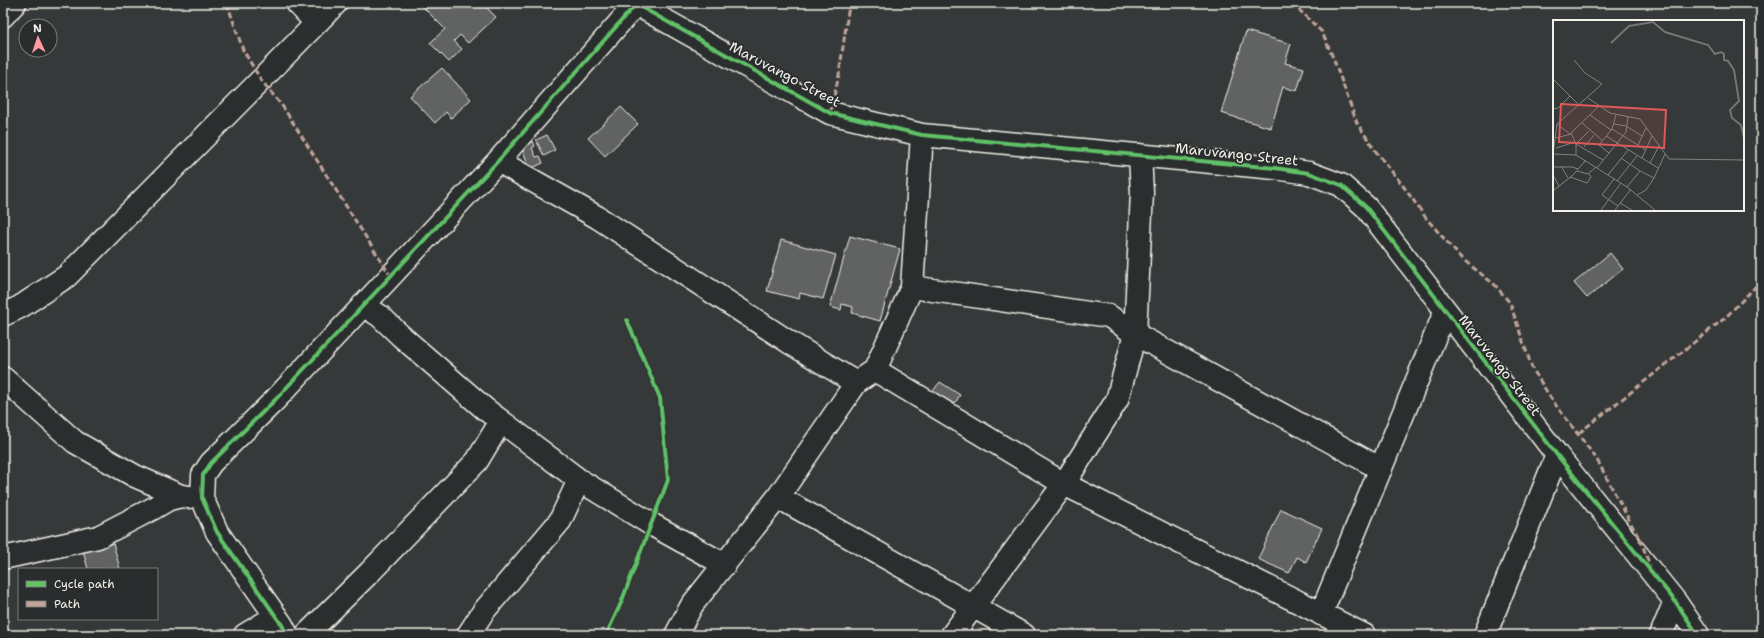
<svg xmlns="http://www.w3.org/2000/svg" width="1764" height="638" viewBox="0 0 1764 638" font-family="'Shantell Sans',sans-serif">
<style>
.building{fill:#616362;stroke:#f4f1e8}
.lines{fill:none;stroke-linecap:round;stroke-linejoin:round}
.minor-casing{stroke:#f4f1e8;stroke-width:25}
.minor{stroke:#2a2d2e;stroke-width:22}
.quiet{stroke:#c0a59a;stroke-width:3;stroke-dasharray:6 3;stroke-linecap:butt}
.cycleway-casing{stroke:#2a2d2e;stroke-width:6}
.cycleway{stroke:#61c268;stroke-width:4}
.labels{text-anchor:middle;stroke-width:3.5;stroke-linejoin:round;paint-order:stroke}
.street-label{font-size:14px;fill:#f4f1e8;stroke:#2a2d2e}
.inset-river{fill:none;stroke:#757572;stroke-width:2}
.inset-road{fill:none;stroke:#82837f;stroke-width:1}
.view{fill:#de5a58;fill-opacity:0.15;stroke:#de5a58;stroke-width:2}
.inset-edge{fill:none;stroke:#f4f1e8;stroke-width:2}
</style>
<rect width="100%" height="100%" fill="#363939"/>
<filter id="ink" filterUnits="userSpaceOnUse"><feTurbulence type="fractalNoise" baseFrequency=".025" numOctaves="2"/><feDisplacementMap in="SourceGraphic" scale="8" xChannelSelector="R" yChannelSelector="G"/><feConvolveMatrix kernelMatrix="1 2 1 2 8 2 1 2 1" color-interpolation-filters="sRGB"/></filter>
<g filter="url(#ink)">
<!-- building -->
<path class="building" d="M421 3H482L496 17 468 43 460 35 454 41 462 49 449 62 430 43 445 29 420 4Z
M1246 31 1291 44 1285 63 1304 68 1297 91 1283 87 1271 128 1221 113Z
M442 68 471 99 451 118 446 112 435 123 410 96Z
M621 107 638 124 605 156 588 138Z
M547 135 555 150 544 156 536 140Z
M531 138 535 146 532 148 536 157 540 156 543 163 530 169 520 143Z
M850 236 900 249 880 321 852 313 853 307 842 304 841 310 830 307Z
M781 240 836 255 823 299 800 293 799 299 767 291Z
M1610 253 1623 269 1587 298 1574 283Z
M940 382 960 395 953 406 932 392Z
M1281 509 1322 528 1306 562 1297 557 1289 573 1258 559Z
M112 539 120 569H88L82 547Z"/>
<g class="lines">
<defs>
<path id="minor" d="M297 3 316 23
M634 3 830 113 922 135 1275 168 1309 173 1341 185 1366 207 1557 455 1675 601 1698 635
M3 16 15 3
M498 161 597 217 789 342 856 383
M912 287 1109 316 1135 334 1381 469
M363 305 380 316 401 336 485 409 579 480 651 524 725 565
M3 315 20 307 67 276 261 80 336 3
M875 370 1064 484 1364 635
M3 378 75 442 135 476 181 496
M778 497 1024 635
M3 558 98 537 152 509 169 499 181 496 189 497
M1321 614 1445 312
M245 635 276 616
M287 635 282 625 217 532 202 498 203 475 211 463 275 400 498 161 636 4
M306 635 370 572 477 461 501 421
M468 635 483 612 560 521 579 480
M676 635 692 605 778 497 856 383 875 370 912 287 922 135
M952 635 1064 484 1117 400 1135 334 1142 193 1140 155
M1485 635 1557 455
M1661 635 1675 601"/>
</defs>
<!-- minor casing -->
<use href="#minor" class="minor-casing"/>
<!-- minor -->
<use href="#minor" class="minor"/>
<!-- quiet -->
<path class="quiet" d="M227 3 243 50 261 80 283 107 390 275
M1292 3 1322 32 1334 60 1357 123 1377 153 1401 183 1426 218 1461 258 1495 285 1510 303 1532 368 1552 400 1596 458 1642 544 1650 566
M830 113 839 75 848 12 851 3
M1579 433 1725 318 1761 281"/>
<defs>
<path id="cycleway" d="M634 3 830 113 922 135 1275 168 1309 173 1341 185 1366 207 1557 455 1675 601 1698 635
M287 635 282 625 217 532 202 498 203 475 211 463 275 400 498 161 636 4
M606 635 621 603 668 480 660 398 627 320"/>
</defs>
<!-- cycleway casing -->
<use href="#cycleway" class="cycleway-casing"/>
<!-- cycleway -->
<use href="#cycleway" class="cycleway"/>
</g>
</g>
<g class="labels">
<!-- street labels -->
<g class="street-label">
<text transform="translate(785 74) rotate(28)" y="5">Maruvango Street</text>
<text transform="translate(1237 154) rotate(6)" y="5">Maruvango Street</text>
<text transform="translate(1500 365) rotate(52)" y="5">Maruvango Street</text>
</g>
</g>
<!-- overview -->
<g transform="translate(1553 20)">
<rect width="191" height="191" fill="#363939"/>
<path class="inset-river" d="M58 23 76 6 100 2 112 12 155 25 162 34 168 32 171 34V40L175 41 181 50 186 81 177 90 179 98 188 105 191 118"/>
<path class="inset-road" d="M1 60 27 86M35 78 57 93 87 99 116 139 191 140M46 86 18 113 23 124V135L74 167 102 190M0 89 5 88 17 76M37 95 58 110M29 103 49 120M4 104 17 114M61 104 73 106 89 116M59 109 93 130M53 116 105 148M3 118 18 114M23 124 50 140M23 124 36 111M85 125 93 108M31 127 41 115M3 128 22 122M56 133 46 125 59 109 63 95M1 134 23 135M0 135 4 104 49 64 32 53 21 40M68 138 87 151M89 138 99 116M97 143 106 126M8 146 15 158M0 147H19L25 149M44 148 73 112 75 97M24 151 35 154 43 147M0 155 6 166M55 155 75 130M17 157 34 163 38 157 36 154M61 159 49 175 65 186M64 161 84 136M74 167 87 151 101 158 112 134M0 171 20 155 33 140M84 175 93 170 101 158M67 183 79 190M48 190 68 163M62 190 78 169"/>
<path class="view" d="M8 84 113 90 111 128 6 122Z"/>
<rect width="191" height="191" class="inset-edge"/>
</g>
<!-- margin -->
<rect width="1764" height="638" fill="none" stroke="#2a2d2e" stroke-width="16"/>
<rect x="8" y="8" width="1748" height="622" fill="none" stroke="#f4f1e8" stroke-width="1.5" filter="url(#ink)"/>
<!-- legend -->
<rect x="18" y="568" width="140" height="52" fill="#2a2d2e" stroke="#7b7b78"/>
<rect x="26" y="581" width="20" height="6" fill="#61c268" stroke="#7b7b78"/>
<text x="54" y="588" font-size="12" fill="#f4f1e8">Cycle path</text>
<rect x="26" y="601" width="20" height="6" fill="#c0a59a" stroke="#7b7b78"/>
<text x="54" y="608" font-size="12" fill="#f4f1e8">Path</text>
<!-- north arrow -->
<g transform="translate(38 38) rotate(357)"><circle r="19" fill="#2a2d2e" stroke="#7b7b78"/>
<path d="M0-3L7 15L0 10L-7 15Z" fill="#ff9aa2"/>
<text y="-6" font-size="11" font-weight="bold" text-anchor="middle" fill="#f4f1e8">N</text>
</g>
</svg>
